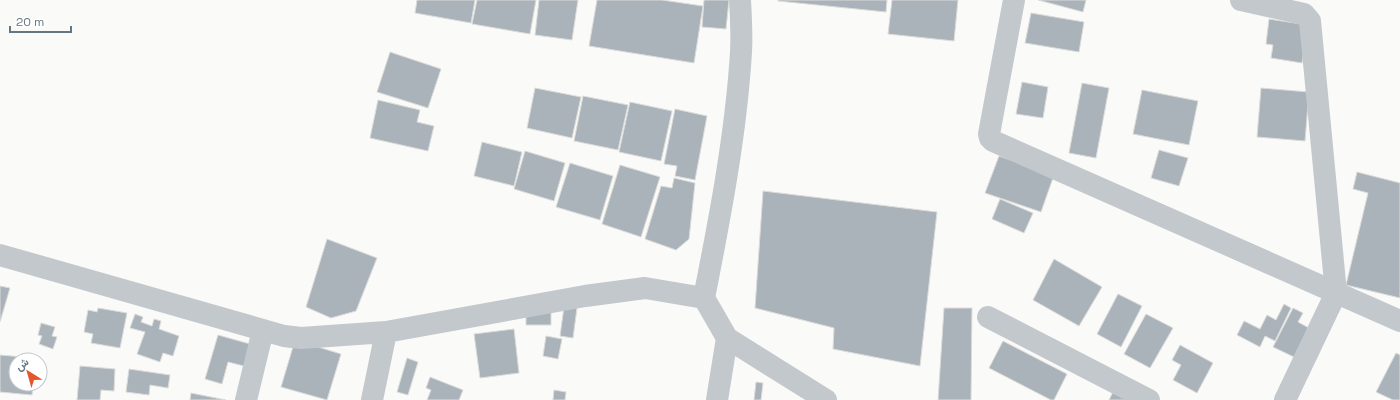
<svg xmlns="http://www.w3.org/2000/svg" width="1400" height="400" viewBox="0 0 1400 400" font-family="'Space Grotesk',Vazirmatn,sans-serif">
<style>
.building{fill:#aab3b9;stroke:#dcdcda}
.lines{fill:none;stroke-linecap:round;stroke-linejoin:round}
.street{stroke:#c3c8cc;stroke-width:22}
</style>
<rect width="100%" height="100%" fill="#fafaf8"/>
<!-- building -->
<path class="building" d="M417 0H475L471 23 415 13Z
M477 0H536L530 34 472 24Z
M539 0H578L572 40 535 35Z
M597 0H662L703 6 694 63 589 46Z
M704 0H729L726 29 702 27Z
M778 0H887L886 12 778 1Z
M892 0H958L954 41 888 34Z
M1038 0H1086L1083 12Z
M1031 13 1084 22 1079 52 1025 43Z
M1269 19 1308 25 1302 63 1271 58 1273 45 1266 44Z
M390 52 441 69 428 108 377 92Z
M1022 82 1048 87 1043 118 1016 114Z
M1082 83 1109 88 1096 158 1069 153Z
M535 88 581 97 572 138 527 128Z
M1261 88 1309 92 1305 141 1257 137Z
M1142 90 1198 101 1189 145 1133 134Z
M583 96 628 105 618 150 574 141Z
M378 100 420 110 417 122 434 126 428 151 370 138Z
M630 102 672 111 661 161 619 152Z
M675 109 707 116 695 180 675 176 677 166 664 164Z
M482 142 522 152 514 186 474 176Z
M1159 150 1188 158 1179 186 1151 178Z
M525 151 565 163 554 201 514 189Z
M999 156 1054 175 1041 212 985 193Z
M570 163 613 176 600 220 556 207Z
M620 165 660 177 641 237 602 224Z
M1357 172 1400 183V298L1346 285 1368 193 1353 189Z
M674 178 695 183 689 239 676 250 645 239 661 186 672 188Z
M763 191 937 212 920 366 833 349 834 328 755 308Z
M1000 199 1033 213 1024 233 992 219Z
M327 239 377 258 356 311 331 318 306 307Z
M1054 259 1102 287 1079 326 1033 300Z
M0 286 10 288 0 322Z
M1118 294 1142 306 1121 347 1097 334Z
M1284 304 1291 308 1275 341 1265 336 1260 347 1237 335 1244 321 1260 329 1267 315 1276 320Z
M564 307 577 308 573 338 560 336Z
M98 308 127 313 120 348 91 343 93 334 84 332 88 310 97 312Z
M944 308H972L971 400H938Z
M1293 308 1303 313 1298 322 1309 328 1294 357 1273 347Z
M526 309H551V325H526Z
M135 314 143 317 141 322 152 326 154 319 161 321 159 329 179 336 173 356 163 353 160 362 137 354 145 332 130 328Z
M1146 314 1173 328 1150 368 1124 354Z
M41 323 55 327 52 336 57 337 53 349 39 344 42 336 38 335Z
M514 329 519 373 480 378 474 334Z
M218 335 250 344 244 366 228 362 222 384 205 379Z
M546 336 562 339 558 359 543 356Z
M295 340 341 354 327 400 281 387Z
M1003 341 1067 374 1054 400H1051L989 368Z
M1180 345 1213 363 1197 393 1173 380 1181 365 1172 360Z
M1396 353 1400 355V400H1393L1376 392Z
M0 355 35 358V360H16V384H33L32 395 0 392Z
M407 358 418 362 408 395 397 392Z
M80 366 115 369 114 391 101 390 100 400H77Z
M129 369 170 375 168 388 150 385 149 395 126 392Z
M430 377 463 390 459 400H427L431 390 426 388Z
M756 382 763 383 761 400H754Z
M1115 388 1138 400H1109Z
M554 390 566 392 565 400H553Z
M191 393 226 400H190Z"/>
<g class="lines">
<!-- street -->
<path class="street" d="M1014 0 989 134 990 138 993 141 1400 321
M1241 0 1304 14 1310 21 1336 293 1285 400
M0 255 263 330 284 336 301 338 386 332 585 296 645 288 704 298 727 338 826 400
M704 298C720 217 736 134 741 52 742 35 741 17 740 0
M988 317 1149 400
M246 400 263 330
M372 400 386 332
M717 400 727 338"/>
</g>
<!-- north arrow -->
<g transform="translate(28 372) rotate(323)"><circle r="19" fill="#ffffff" stroke="#c1c8cd"/>
<path d="M0-3L7 15L0 10L-7 15Z" fill="#e4572e"/>
<text y="-6" font-size="11" font-weight="bold" text-anchor="middle" fill="#657683">ش</text>
</g>
<!-- scale -->
<path d="M10 26v6h61v-6" fill="none" stroke="#657683" stroke-width="2"/>
<text x="16" y="26" font-size="12" fill="#657683" stroke="#ffffff" stroke-width="3" paint-order="stroke">20 m</text>
</svg>
